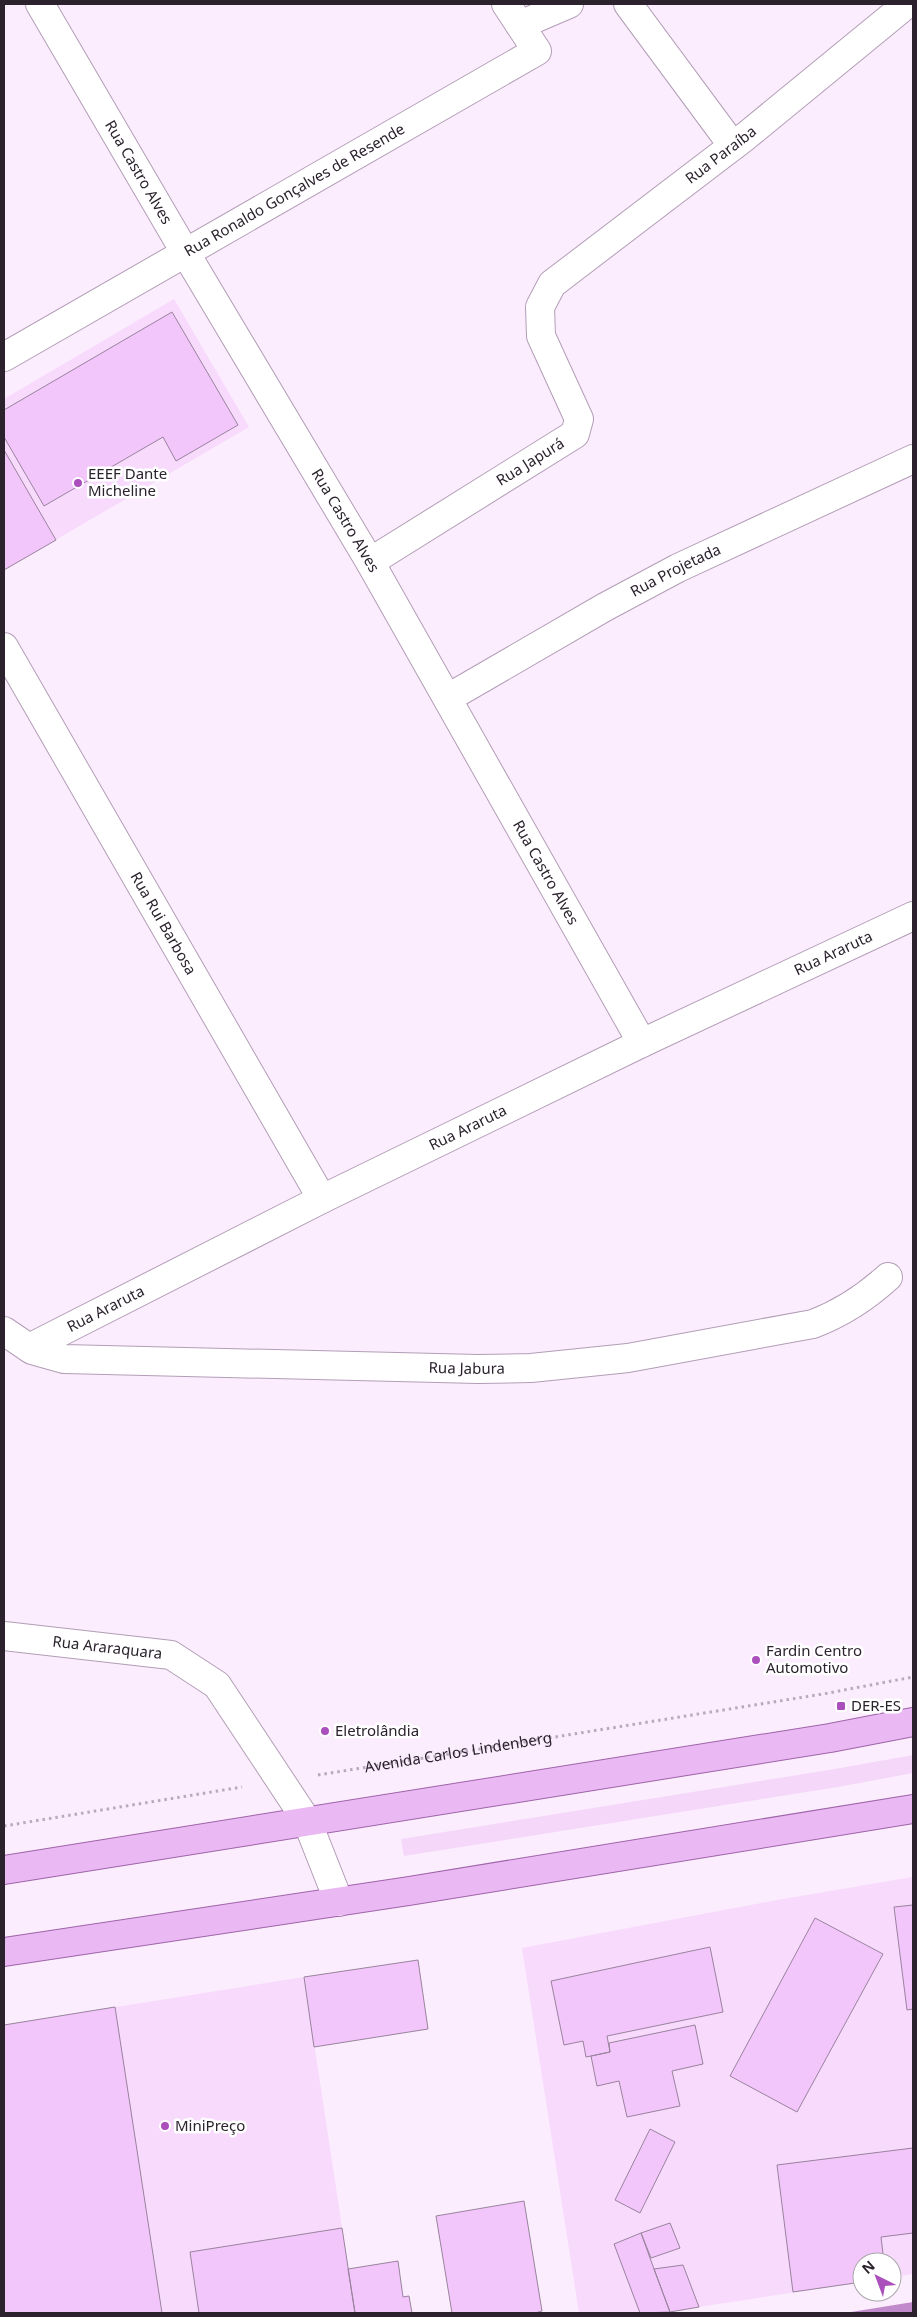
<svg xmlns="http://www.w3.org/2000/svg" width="917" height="2317" viewBox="0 0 917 2317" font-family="'Noto Sans',sans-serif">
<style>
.built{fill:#f7dafc}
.green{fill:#f4d7f9}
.water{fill:#c18bcb}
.building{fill:#f3c6fb;stroke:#99839d}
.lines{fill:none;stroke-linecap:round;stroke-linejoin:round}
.minor-casing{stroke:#b39db7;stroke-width:30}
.primary-casing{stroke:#9e64a8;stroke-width:30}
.path{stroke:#b7aab9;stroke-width:3;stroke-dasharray:2.5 4;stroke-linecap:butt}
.minor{stroke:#fff;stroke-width:28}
.primary{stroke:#eab8f3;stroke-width:28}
.poi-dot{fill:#aa4fbb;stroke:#fff;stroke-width:2}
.labels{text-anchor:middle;stroke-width:5;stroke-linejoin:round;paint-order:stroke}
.street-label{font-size:15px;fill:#2b222d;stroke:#fff}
.poi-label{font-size:15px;fill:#2b222d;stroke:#fff;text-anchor:start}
</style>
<rect width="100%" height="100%" fill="#fbedfd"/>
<!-- built -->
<path class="built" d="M174 299 249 427 4 570V399Z
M913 1877V2274L892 2277V2262H862V2282L660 2313H579L522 1948 783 1899Z
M304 1977 355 2313H4V2025Z"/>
<!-- green -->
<path class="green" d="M913 1755V1773L838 1787 404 1856 401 1839 835 1769Z"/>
<!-- water -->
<path class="water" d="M913 2302V2313H845Z"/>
<!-- building -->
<path class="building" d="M172 312 238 425 176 461 163 437 44 506 4 437V410Z
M4 450 56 540 4 570Z
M913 1905V2009L907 2010 894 1907Z
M815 1918 883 1954 797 2112 730 2076Z
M710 1947 723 2012 607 2036 610 2052 591 2056 586 2057 583 2041 564 2045 551 1981Z
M418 1960 428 2029 314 2047 304 1977Z
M115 2007 162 2313H4V2025Z
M695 2025 703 2064 672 2071 680 2106 627 2117 619 2081 597 2086 591 2056 610 2052 609 2043Z
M650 2129 675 2142 640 2213 615 2200Z
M913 2148V2233L881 2237 884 2262H862V2282L793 2292 777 2165Z
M524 2201 542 2311 535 2313H452L436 2216Z
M670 2223 680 2248 651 2258 641 2233Z
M342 2228 355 2313H199L190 2252Z
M641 2233 654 2269 670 2312 640 2313 614 2244Z
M398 2261 403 2297 409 2296 412 2313H355L348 2269Z
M683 2265 699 2307 670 2312 654 2269Z"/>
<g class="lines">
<defs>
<g id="minor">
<path id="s2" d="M40 4 185 252 370 562 642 1043"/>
<path d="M628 4 733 146"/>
<path d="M520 25 569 4"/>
<path id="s3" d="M4 357 537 51 506 4"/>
<path id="s4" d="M370 562 575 434 579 419 541 336 540 307 552 284 746 136 907 4"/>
<path id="s5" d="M4 647 322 1199"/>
<path id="s6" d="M448 698 605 607 678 568 913 459"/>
<path id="s7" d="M4 1331 32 1350 64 1359 478 1369 531 1368 628 1358 813 1324C842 1313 865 1298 888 1277"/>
<path id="s8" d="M29 1348 322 1199 642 1043 913 916"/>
<path id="s9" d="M4 1636 171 1655 217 1685 307 1821 339 1902"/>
</g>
<path id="primary" d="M4 1870 830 1738 913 1722
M4 1952 409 1891 913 1809"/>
</defs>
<!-- minor casing -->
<use href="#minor" class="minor-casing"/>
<!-- primary casing -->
<use href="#primary" class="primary-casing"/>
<!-- path -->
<g class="path">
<path id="s1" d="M318 1775 823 1694 913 1677"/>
<path d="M4 1826 242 1787"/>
</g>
<!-- minor -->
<use href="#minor" class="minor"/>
<!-- primary -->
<use href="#primary" class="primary"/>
</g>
<!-- markers -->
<g class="poi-dot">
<circle cx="78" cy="483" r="5"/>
<circle cx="756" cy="1660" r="5"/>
<rect x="836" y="1701" width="10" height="10" rx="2.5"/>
<circle cx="325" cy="1731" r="5"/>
<circle cx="165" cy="2126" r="5"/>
</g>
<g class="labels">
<!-- street labels -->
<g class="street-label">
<text dy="5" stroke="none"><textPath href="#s4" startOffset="616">Rua Paraíba</textPath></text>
<text dy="5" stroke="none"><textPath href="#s2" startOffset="195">Rua Castro Alves</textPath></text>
<text dy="5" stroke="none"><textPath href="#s3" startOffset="335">Rua Ronaldo Gonçalves de Resende</textPath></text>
<text dy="5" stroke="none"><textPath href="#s4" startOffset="189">Rua Japurá</textPath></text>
<text dy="5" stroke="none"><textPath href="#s2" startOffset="600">Rua Castro Alves</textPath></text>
<text dy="5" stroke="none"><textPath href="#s6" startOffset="261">Rua Projetada</textPath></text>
<text dy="5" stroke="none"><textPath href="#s2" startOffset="1005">Rua Castro Alves</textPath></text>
<text dy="5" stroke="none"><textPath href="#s5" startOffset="319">Rua Rui Barbosa</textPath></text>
<text dy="5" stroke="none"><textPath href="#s8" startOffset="896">Rua Araruta</textPath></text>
<text dy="5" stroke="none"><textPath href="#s8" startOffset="491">Rua Araruta</textPath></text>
<text dy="5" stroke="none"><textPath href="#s8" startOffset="86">Rua Araruta</textPath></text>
<text dy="5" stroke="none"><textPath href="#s7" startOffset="470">Rua Jabura</textPath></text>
<text dy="5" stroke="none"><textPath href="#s9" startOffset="104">Rua Araraquara</textPath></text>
<text dy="5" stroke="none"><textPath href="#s1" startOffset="142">Avenida Carlos Lindenberg</textPath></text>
</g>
<!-- poi labels -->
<g class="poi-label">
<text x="88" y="479">EEEF Dante<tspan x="88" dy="17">Micheline</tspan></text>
<text x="766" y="1656">Fardin Centro<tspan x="766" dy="17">Automotivo</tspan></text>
<text x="851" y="1711">DER-ES</text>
<text x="335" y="1736">Eletrolândia</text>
<text x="175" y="2131">MiniPreço</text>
</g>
</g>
<!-- border -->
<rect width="917" height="2317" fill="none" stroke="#2b222d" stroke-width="10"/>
<!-- north arrow -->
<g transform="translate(877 2277) rotate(318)"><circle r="24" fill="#ffffff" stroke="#aaa7ab"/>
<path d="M0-4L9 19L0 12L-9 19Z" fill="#aa4fbb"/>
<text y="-8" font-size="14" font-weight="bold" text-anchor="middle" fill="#2b222d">N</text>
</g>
</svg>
